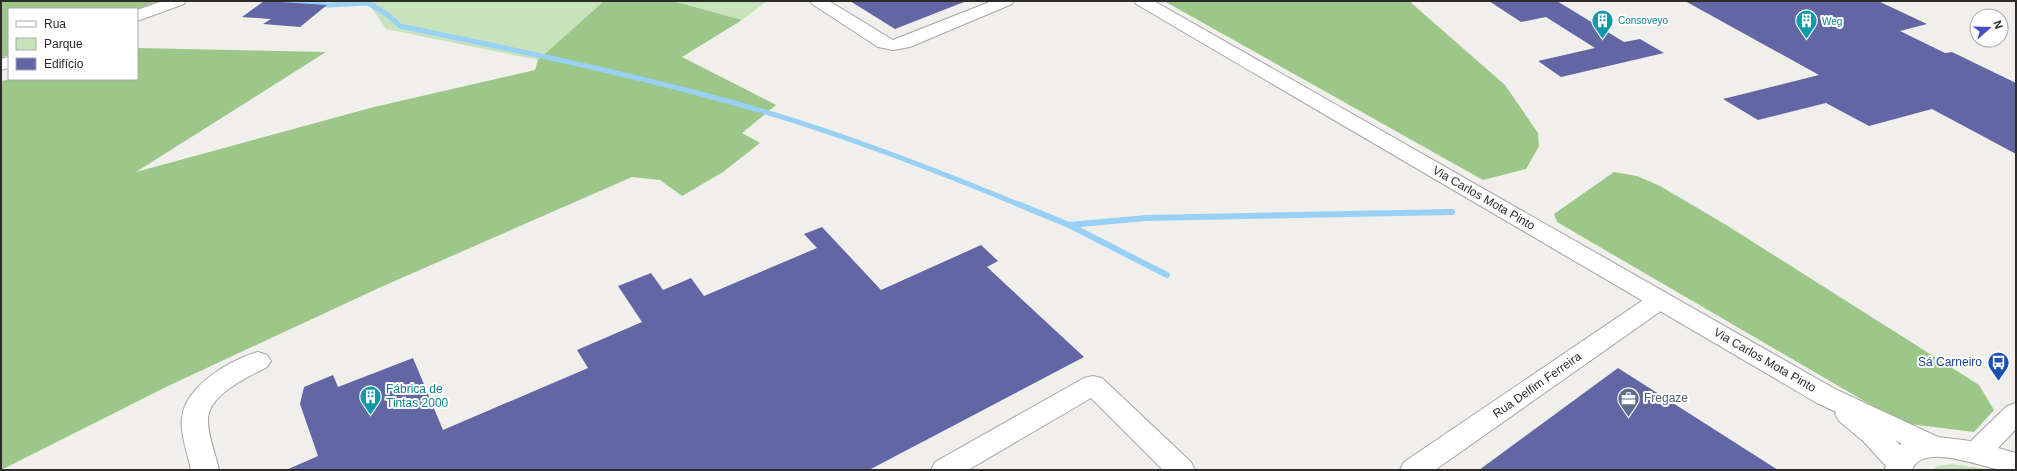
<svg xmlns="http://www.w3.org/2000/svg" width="2017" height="471" viewBox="0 0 2017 471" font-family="Helvetica,sans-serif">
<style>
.green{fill:#c7e3bb}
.forest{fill:#9cc789}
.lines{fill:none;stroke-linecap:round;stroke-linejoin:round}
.stream-far1{stroke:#98d1f5;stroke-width:5}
.stream{stroke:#98d1f5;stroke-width:6}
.building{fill:#6266a4}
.street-casing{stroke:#a7a5a1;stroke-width:2}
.secondary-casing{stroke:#a7a5a1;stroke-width:2}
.street{fill:#fff;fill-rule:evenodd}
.secondary{fill:#fff;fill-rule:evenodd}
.labels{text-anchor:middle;stroke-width:4;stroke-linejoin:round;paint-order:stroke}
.far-culture-label{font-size:10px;fill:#0d838f;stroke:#fff;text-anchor:start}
.street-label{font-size:12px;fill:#2c2b29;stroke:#fff}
.transit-label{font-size:12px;fill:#164399;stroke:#fff;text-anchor:end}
.culture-label{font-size:12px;fill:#0d838f;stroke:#fff;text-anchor:start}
.service-label{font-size:12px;fill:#4e5e75;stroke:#fff;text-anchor:start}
</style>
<rect width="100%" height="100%" fill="#f1efeb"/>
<!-- green -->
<path class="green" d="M374 1H604L538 60 386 29 369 4Z
M673 1H767L742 20Z
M1951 464 1994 470H1932L1938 466Z"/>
<!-- forest -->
<path class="forest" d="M1 1H159L137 9H9V55L1 58Z
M604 1H673L742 20 682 57 776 105 742 133 760 143 723 172 682 196 660 180 632 177 381 287 168 386 1 470V81L12 79H137V48L326 52 136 172 374 107 535 70 538 60Z
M1164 1H1409L1505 85 1538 133 1539 146 1526 169 1483 180Z
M1614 172 1637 176 1660 186 1723 223 1979 385 1994 410 1974 432 1902 423 1557 222 1554 214Z"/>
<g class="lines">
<!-- stream-far1 -->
<path class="stream-far1" d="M277 1 328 5 368 3 388 15 400 26C501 47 602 68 701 94 810 122 916 162 1020 205"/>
<!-- stream -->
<path class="stream" d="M1018 204 1069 225 1146 218 1452 212
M1069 225 1167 275"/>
</g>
<!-- building -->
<path class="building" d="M264 1 327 5 300 27 263 24 271 19 242 17Z
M850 1H964V2L895 29Z
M1489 1H1557L1624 42 1640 39 1664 53 1561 77 1538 61 1595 48 1546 17 1521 22Z
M1685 1H1878L1927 24 1900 31 1945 53 1952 52 2016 83V154L1932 109 1869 126 1826 103 1758 120 1723 99 1819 75Z
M822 227 881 290 981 245 998 261 987 267 1084 357 869 470H286L318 456 300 404 304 387 333 375 338 387 413 358 443 430 588 368 577 350 642 322 618 286 651 273 663 290 691 278 704 296 817 248 804 234Z
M1618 368 1778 470H1479Z"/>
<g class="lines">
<defs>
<path id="street" d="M810 1H829L893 40 992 1H1014L1012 4 910 47 893 50 878 47 812 4Z
M1660 292 1668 294 1672 300 1668 306 1435 470H1400L1404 462 1652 294Z
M258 352 267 355 271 361 267 367C248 377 210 394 208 418 207 435 216 454 219 470H191C188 454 180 435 182 418 185 386 230 360 258 352Z
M1093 376 1102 378 1191 462 1195 470H1163L1091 398 968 470H931L935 462 1084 378Z"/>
<path id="secondary" d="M163 1H186L184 4 137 21V10Z
M1134 1H1154L1835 389 1938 437 1971 441 2007 406 2016 403V429L1998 448 2016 453V470C2011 470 2005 471 2001 470 1981 467 1922 442 1912 470H1884L1886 466 1863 441 1839 421 1835 414 1836 412 1817 403 1136 4ZM1895 440 1902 444 1900 445Z
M9 57V68L1 70V59Z"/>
</defs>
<!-- street casing -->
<use href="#street" class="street-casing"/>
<!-- secondary casing -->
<use href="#secondary" class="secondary-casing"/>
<!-- street -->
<use href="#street" class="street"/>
<!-- secondary -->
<use href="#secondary" class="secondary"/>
</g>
<!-- icons -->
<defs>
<symbol id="building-pin" viewBox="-11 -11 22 30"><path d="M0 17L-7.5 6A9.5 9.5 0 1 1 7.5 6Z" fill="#0f9aa8" stroke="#fff"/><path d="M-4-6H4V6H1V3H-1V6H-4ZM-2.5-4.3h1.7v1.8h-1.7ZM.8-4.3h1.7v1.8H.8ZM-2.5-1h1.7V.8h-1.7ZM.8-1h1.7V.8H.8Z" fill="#fff"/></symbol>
<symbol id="bus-pin" viewBox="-11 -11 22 30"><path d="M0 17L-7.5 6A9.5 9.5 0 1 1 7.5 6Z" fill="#1a4fb4" stroke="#fff"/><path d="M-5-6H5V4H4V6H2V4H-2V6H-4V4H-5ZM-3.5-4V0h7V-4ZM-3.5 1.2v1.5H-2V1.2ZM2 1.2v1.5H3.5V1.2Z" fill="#fff"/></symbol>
<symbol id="office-pin" viewBox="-11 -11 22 30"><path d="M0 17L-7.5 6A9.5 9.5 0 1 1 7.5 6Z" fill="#5c6f8a" stroke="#fff"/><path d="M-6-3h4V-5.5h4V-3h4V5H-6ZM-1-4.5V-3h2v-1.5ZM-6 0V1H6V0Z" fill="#fff"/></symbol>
</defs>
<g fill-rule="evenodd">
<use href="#building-pin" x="1590" y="8" width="25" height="34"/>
<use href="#building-pin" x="1794" y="8" width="25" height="34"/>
<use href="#bus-pin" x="1986" y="350" width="25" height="34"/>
<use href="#building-pin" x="358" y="384" width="25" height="34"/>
<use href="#office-pin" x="1616" y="386" width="25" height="34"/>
</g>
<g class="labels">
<!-- far-culture labels -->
<g class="far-culture-label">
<text x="1618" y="24">Consoveyo</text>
<text x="1822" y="25">Weg</text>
</g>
<!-- street labels -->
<g class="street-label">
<text transform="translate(1484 198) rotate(30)" y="4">Via Carlos Mota Pinto</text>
<text transform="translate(1765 360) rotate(30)" y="4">Via Carlos Mota Pinto</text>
<text transform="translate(1537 385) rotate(-35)" y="4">Rua Delfim Ferreira</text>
</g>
<!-- transit labels -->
<g class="transit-label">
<text x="1982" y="366">Sá Carneiro</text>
</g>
<!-- culture labels -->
<g class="culture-label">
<text x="386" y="393">Fábrica de<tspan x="386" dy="14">Tintas 2000</tspan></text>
</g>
<!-- service labels -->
<g class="service-label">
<text x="1644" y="402">Fregaze</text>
</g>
</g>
<!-- border -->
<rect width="2017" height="471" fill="none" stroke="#2c2b29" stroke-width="4"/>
<!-- legend -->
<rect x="8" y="8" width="130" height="72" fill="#ffffff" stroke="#abaaa9"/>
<rect x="16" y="21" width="20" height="6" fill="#ffffff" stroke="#abaaa9"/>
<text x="44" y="28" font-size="12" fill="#2c2b29">Rua</text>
<rect x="16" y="38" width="20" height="12" fill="#c7e3bb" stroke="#abaaa9"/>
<text x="44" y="48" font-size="12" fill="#2c2b29">Parque</text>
<rect x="16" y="58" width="20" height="12" fill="#6266a4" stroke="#abaaa9"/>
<text x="44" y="68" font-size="12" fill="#2c2b29">Edifício</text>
<!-- north arrow -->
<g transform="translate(1989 28) rotate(70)"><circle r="19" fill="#ffffff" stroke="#abaaa9"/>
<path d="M0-3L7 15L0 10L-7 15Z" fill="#474dc2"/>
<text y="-6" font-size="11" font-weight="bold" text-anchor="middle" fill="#2c2b29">N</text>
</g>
</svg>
